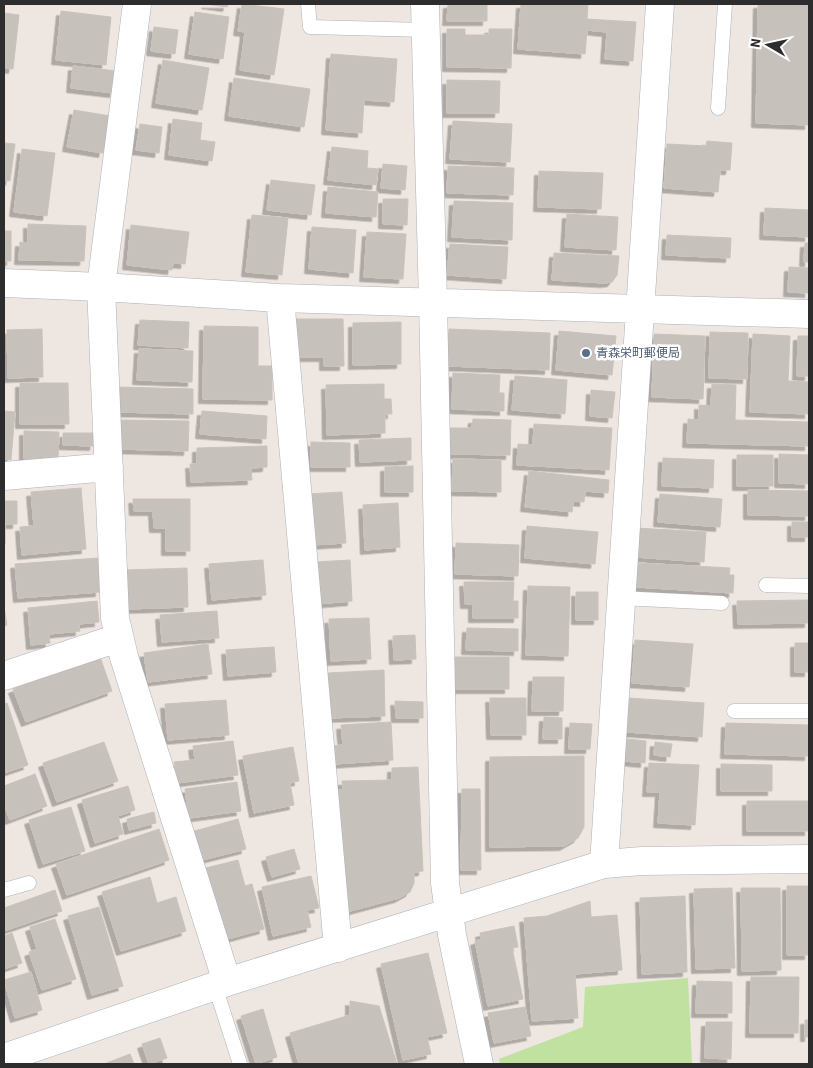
<svg xmlns="http://www.w3.org/2000/svg" width="813" height="1068" viewBox="0 0 813 1068" font-family="'Source Sans 3','Noto Sans JP',sans-serif">
<style>
.green{fill:#c1e1a0}
.building{fill:#c7c1bc;stroke:#cac2ba;filter:url(#shadow)}
.lines{fill:none;stroke-linecap:round;stroke-linejoin:round}
.service-casing{stroke:#adb1b9;stroke-width:15}
.minor-casing{stroke:#adb1b9;stroke-width:29}
.service{stroke:#fff;stroke-width:14}
.minor{stroke:#fff;stroke-width:28}
.service-dot{fill:#5c6f8a;stroke:#fff;stroke-width:2}
.labels{text-anchor:middle;stroke-width:5;stroke-linejoin:round;paint-order:stroke}
.service-label{font-size:12px;fill:#4e5e75;stroke:#fff;text-anchor:start}
</style>
<defs>
<filter id="shadow"><feDropShadow dx="-4.5" dy="4.5" stdDeviation="0" flood-color="#0004"/></filter>
</defs>
<rect width="100%" height="100%" fill="#eee6e1"/>
<!-- green -->
<path class="green" d="M688 978 692 1064H500L499 1059 583 1027 585 987Z"/>
<!-- building -->
<path class="building" d="M206 4H228L227 7Z
M242 4 284 9 274 75 240 70 245 32 238 31Z
M448 4H487V21H447Z
M521 4H588L587 19 636 22 633 61 605 59 607 32 587 30 585 54 518 49Z
M758 4H809V125L756 123Z
M61 11 111 17 106 65 56 60Z
M195 12 229 17 223 59 189 54Z
M4 13 19 15 13 69 4 68Z
M154 27 178 30 175 54 151 51Z
M447 29H465V35H489V29H512L511 68 447 67Z
M331 54 397 59 394 102 364 100 362 133 326 130Z
M163 60 209 68 202 110 156 103Z
M73 66 117 71 114 93 71 88Z
M234 78 310 89 304 127 229 116Z
M447 80 500 81 499 113H447Z
M74 110 110 116 103 153 67 147Z
M173 119 202 123 200 140 215 142 212 161 169 155Z
M453 121 512 124 510 162 450 159Z
M140 124 162 127 159 153 136 150Z
M707 141 732 143 730 170H720L718 192 664 188 667 144 706 146Z
M4 143 15 144 10 181 4 180Z
M332 147 368 151 367 168 378 169 376 185 328 180Z
M22 149 55 153 47 216 14 212Z
M383 164 407 166 405 190 381 188Z
M448 166 514 168 513 195 447 193Z
M539 171 603 173 601 209 538 207Z
M271 180 315 185 311 215 267 210Z
M328 187 378 192 376 217 326 213Z
M383 199H408L407 225 383 224Z
M454 201 513 203 512 240 452 237Z
M765 208 809 210V237L764 235Z
M567 214 618 217 616 250 565 247Z
M252 215 288 218 282 275 246 272Z
M28 224 86 226 84 261 19 260 20 242 28 243Z
M131 225 189 232 185 264 173 263 172 270 127 265Z
M312 227 356 230 353 273 309 269Z
M4 231H11V261H4Z
M367 232 406 234 403 279 364 277Z
M667 235 731 238 730 258 666 255Z
M805 243H809V262H804Z
M450 244 508 247 506 279 447 275Z
M554 253 619 256 617 275 612 282 605 283 552 280Z
M789 267 809 268V293L788 292Z
M294 319H343L344 366H324V357H294Z
M140 320 189 322 188 348 138 345Z
M401 322V364L353 365V323Z
M204 326 258 327V366H272V400L203 399Z
M42 329 43 377 8 378 7 330Z
M449 329 550 333 549 370 448 366Z
M559 331 616 336 612 375 556 370Z
M710 332 748 333 747 379 709 378Z
M654 334 705 336 703 399 652 397Z
M753 334 790 336 788 381 809 382V414L750 412Z
M798 336H809V376H797Z
M139 349 193 351 192 382 137 380Z
M453 373 500 375 499 393H504V411L452 409Z
M515 376 567 380 565 414 512 410Z
M20 383H68L69 424H20Z
M384 384V399H391L392 414H385V433L327 435 326 385Z
M712 384 736 385 735 420 809 422V446L687 443 688 419 699 420V405L711 406Z
M118 387 193 389V414L117 412Z
M591 390 615 392 612 418 590 416Z
M4 411 15 412 11 460 4 459Z
M202 411 267 416 266 439 200 434Z
M473 419 511 420 510 455 449 454 450 428H472Z
M118 420 189 421 188 451 117 449Z
M534 424 612 428 609 470 517 465 518 444 533 445Z
M24 431 59 432 58 459H24Z
M63 433H95L94 446 63 445Z
M411 438V460L360 462 359 440Z
M311 442 350 443V467H311Z
M267 446V467L251 468 252 480 191 482 190 464H197V448Z
M779 454 809 455V484L779 483Z
M737 455H773V486H737Z
M663 458 714 460 713 488 662 486Z
M453 459 501 460V492L452 491Z
M413 466V492H385V467Z
M529 471 609 480 608 493 585 491 584 502 573 501 572 512 525 507Z
M81 488 86 549 22 555 20 527 34 526 31 492Z
M748 490 809 491V516L748 515Z
M342 492 346 543 311 545 308 494Z
M660 494 722 499 720 527 658 522Z
M133 499H190V551H166V528H154L153 511H134Z
M4 501H17V524H5V544Z
M398 503 400 547 365 550 363 505Z
M792 522H809V537H792Z
M527 526 598 532 595 564 525 558Z
M636 528 706 532 704 562 635 557Z
M456 543 519 545 518 576 455 574Z
M98 558 100 592 18 598 15 564Z
M263 560 266 595 212 600 209 564Z
M350 560 352 601 317 604 315 562Z
M638 563 730 568 729 575H734L733 593 636 587Z
M187 568 188 607 127 609 125 570Z
M464 582H514L513 601H518V618H473V604H465Z
M528 586 570 587 568 656 526 655Z
M576 592H598V620H576Z
M809 600V623L738 624 737 601Z
M97 601 99 622 79 624 80 631 49 634 50 643 31 645 28 608Z
M4 607 7 625 4 626Z
M217 611 219 638 162 642 160 615Z
M369 618 371 659 331 661 329 619Z
M467 628 518 629V651L466 650Z
M415 635 416 659 394 660 393 636Z
M635 640 693 644 689 687 632 683Z
M795 643H809V672H795Z
M208 644 212 674 148 682 144 653Z
M274 647 276 672 228 676 226 650Z
M100 657 112 691 26 722 13 689Z
M453 657H509V689H453Z
M384 670 385 716 329 718 328 673Z
M533 677H564L563 711H532Z
M490 698H526V735H491Z
M628 698 704 703 702 737 626 732Z
M226 700 229 735 168 740 165 704Z
M395 701 423 702V718H396Z
M7 703 28 765 4 773V704Z
M544 717 562 718V739H543Z
M391 722 393 760 334 764 333 746 343 745 341 725Z
M570 723 592 724 590 749H569Z
M726 723 809 725V756L725 754Z
M627 739 646 741 645 763 625 761Z
M233 741 238 775 177 783 174 762 195 760 193 746Z
M104 742 118 781 57 802 43 763Z
M655 742 672 744 670 757 654 755Z
M293 747 299 781 290 783 294 805 254 813 243 756Z
M584 756V827L578 838 564 846 490 847V757Z
M649 763 699 765 695 825 658 823 660 792H647Z
M721 764 772 765V791H721Z
M418 767 423 871 414 872V883L410 892 399 898 343 913 338 790H343L342 781 392 780V768Z
M35 774 47 806 10 820 4 804V786Z
M237 782 241 811 189 818 185 789Z
M128 786 135 810 118 816 123 834 95 843 82 800Z
M462 789H480L481 870H461Z
M747 801H809V831H747Z
M71 807 85 851 43 864 29 820Z
M154 812 156 823 129 830 127 819Z
M238 819 246 849 198 861 191 832Z
M159 829 169 860 67 895 56 864Z
M294 849 300 869 272 877 266 857Z
M238 860 245 886 252 884 264 929 224 940 206 868Z
M311 876 319 908 307 910 311 927 273 936 262 887Z
M150 877 157 903 176 897 186 931 121 951 102 892Z
M787 886H809V955H787Z
M732 888 735 968 696 969 694 889Z
M741 888H780L781 970 742 971Z
M55 890 62 911 4 931V908Z
M685 896 687 972 642 974 640 898Z
M590 901 591 917 617 915 622 970 575 974 578 1018 532 1021 524 918 547 916Z
M99 907 123 986 92 995 68 916Z
M55 919 76 979 42 990 29 952 37 949 30 927Z
M514 926 518 947 512 948 523 999 488 1006 475 941 481 939 480 933Z
M12 933 22 963 4 969V936Z
M428 953 447 1033 427 1037 431 1054 403 1060 381 964Z
M31 972 42 1010 15 1018 4 980Z
M751 977H799L798 1033H750Z
M697 981 732 982V1013H696Z
M350 1001 379 1006 397 1064H299L290 1033 350 1015Z
M525 1007 531 1036 494 1043 488 1013Z
M263 1009 277 1057 256 1064 241 1016Z
M805 1020H809V1037H805Z
M706 1022H732L731 1059 705 1058Z
M160 1038 167 1058 149 1064 142 1044Z
M130 1054 134 1064H104Z"/>
<g class="lines">
<defs>
<path id="service" d="M308 4 310 27 425 30
M718 108 725 4
M766 585 809 586
M620 598 722 603
M734 711H809
M4 890 29 883
M215 986 240 1064"/>
<path id="minor" d="M137 4 101 287 115 618 124 657 227 982
M425 4 433 301 445 883 452 935 479 1064
M4 283 101 287 280 298 809 314
M280 298 338 948
M4 476 109 467
M4 676 118 638
M604 864 660 4
M4 1058 227 982 604 864 642 861 809 859"/>
</defs>
<!-- service casing -->
<use href="#service" class="service-casing"/>
<!-- minor casing -->
<use href="#minor" class="minor-casing"/>
<!-- service -->
<use href="#service" class="service"/>
<!-- minor -->
<use href="#minor" class="minor"/>
</g>
<!-- markers -->
<circle class="service-dot" cx="586" cy="353" r="5"/>
<g class="labels">
<!-- service labels -->
<g class="service-label">
<text x="596" y="357">青森栄町郵便局</text>
</g>
</g>
<!-- border -->
<rect width="813" height="1068" fill="none" stroke="#2d2d2d" stroke-width="10"/>
<!-- north arrow -->
<g transform="translate(768 45) rotate(279)" stroke="#ffffff" stroke-width="4" paint-order="stroke">
<path d="M0-4L9 19L0 12L-9 19Z" fill="#2d2d2d"/>
<text y="-8" font-size="14" font-weight="bold" text-anchor="middle" fill="#2d2d2d">N</text>
</g>
</svg>
